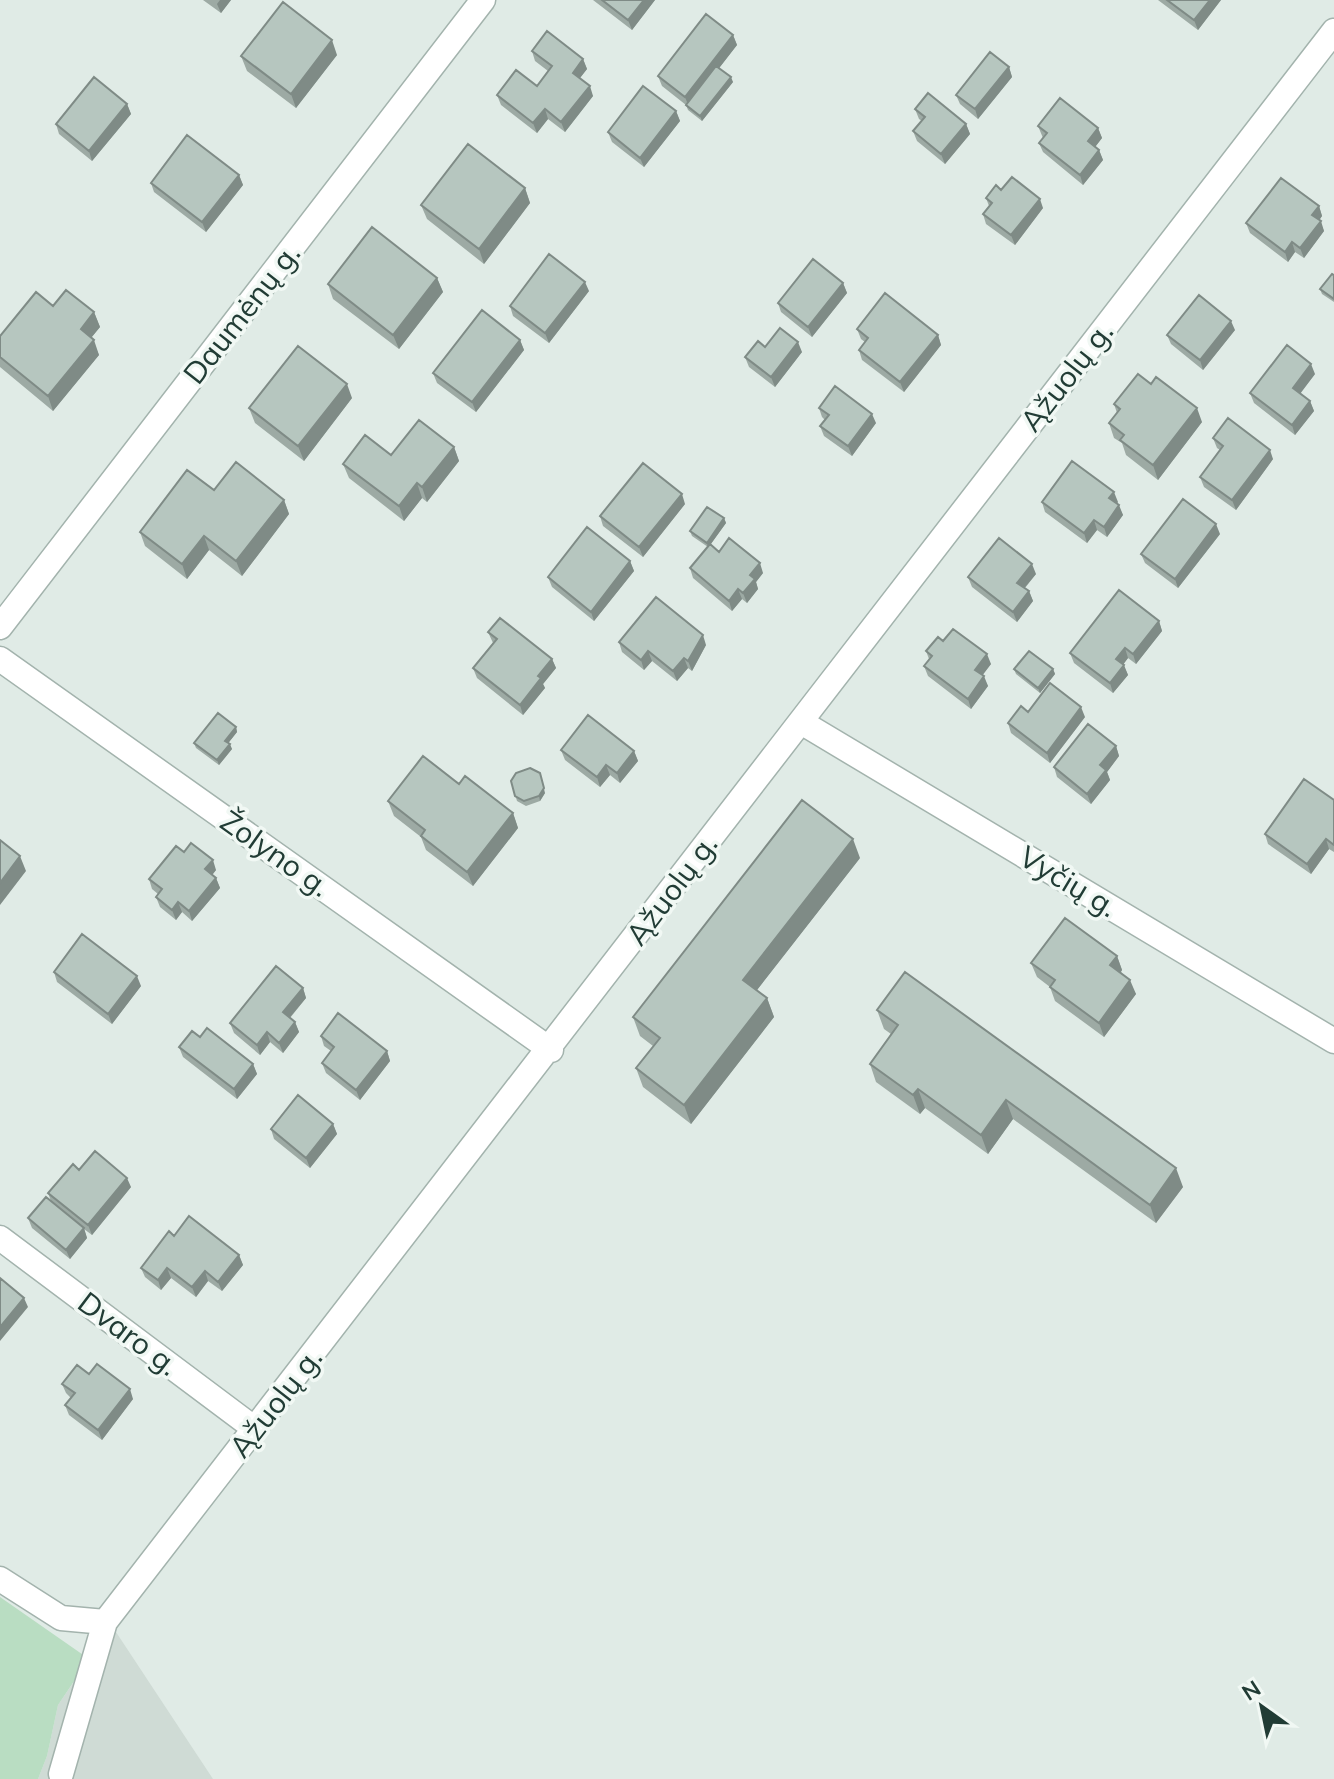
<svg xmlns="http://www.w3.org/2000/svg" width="1334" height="1779" viewBox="0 0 1334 1779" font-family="Mulish,sans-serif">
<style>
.built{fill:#cfdbd5}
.green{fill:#b9ddc2}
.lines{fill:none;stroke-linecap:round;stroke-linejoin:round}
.minor-casing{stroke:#a3b3ad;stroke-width:27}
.minor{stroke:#fff;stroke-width:24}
.wall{fill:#9daaa4}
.shaded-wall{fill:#7f8b86}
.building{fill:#b6c6bf;stroke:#7f8b86;stroke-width:2}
.labels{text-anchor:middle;stroke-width:7;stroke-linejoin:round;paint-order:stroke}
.street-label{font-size:30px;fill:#213c35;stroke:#f1f8f4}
</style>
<rect width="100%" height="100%" fill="#e0ebe6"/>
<!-- built -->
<path class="built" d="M112 1626 213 1779H38L47 1756 58 1705Z"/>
<!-- green -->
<path class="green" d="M0 1597 89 1659 58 1705 47 1756 38 1779H0Z"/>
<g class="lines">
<defs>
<path id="minor" d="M0 627 483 0
M0 659 551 1050
M801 722 1334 1041
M0 1238 255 1429
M0 1579 61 1618 105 1622
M61 1774 105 1622 1334 31"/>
</defs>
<!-- minor casing -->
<use href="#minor" class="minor-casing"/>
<!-- minor -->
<use href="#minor" class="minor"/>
</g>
<!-- wall -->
<path class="wall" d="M203 0H231L221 13Z
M593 0H655L632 30Z
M1158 0H1221L1198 30Z
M733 35 737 45 719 68 733 82 702 121 688 110 686 105 662 86 658 76Z
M532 51 583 59 587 69 580 78 593 96 565 132 548 119 537 133 501 105 497 95 537 86 548 71 535 61Z
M337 55 296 108 247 71 241 56Z
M1009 67 1012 77 978 119 960 104 956 95Z
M127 104 131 114 92 161 59 134 56 124Z
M915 109 966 124 970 134 945 164 917 141 913 131 922 121 919 119Z
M676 111 680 121 644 167 612 142 608 132Z
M1038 126 1098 128 1102 138 1095 147 1099 150 1103 160 1083 185 1043 152 1039 143 1043 138Z
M239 175 243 185 206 232 154 192 151 183Z
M525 188 530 203 484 264 427 219 421 205Z
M1001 190 1043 208 1015 245 986 224 983 214 989 206 986 198Z
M1319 206 1322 216 1319 220 1324 231 1304 258 1295 252 1288 262 1250 233 1246 223Z
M1334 275V302L1322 294 1320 289Z
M437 278 443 292 399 349 333 299 328 284Z
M843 283 847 293 812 337 781 312 778 303Z
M589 291 549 343 513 316 510 306Z
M53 306 94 312 100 327 91 338 99 355 53 411 0 367V336Z
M857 329 938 335 941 345 904 392 862 360 859 350 865 342 861 339Z
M1235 330 1203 370 1171 344 1167 335Z
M520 340 524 350 476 412 437 383 433 373Z
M765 347 802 352 775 387 749 367 745 357Z
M1315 374 1300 393 1310 401 1314 411 1295 435 1254 403 1250 393Z
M352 398 304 461 255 423 249 408Z
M1114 404 1202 422 1158 480 1126 455 1122 443 1114 438 1109 423 1117 413Z
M819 408 876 423 852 456 824 436 820 426 825 420 822 417Z
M1213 438 1273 459 1236 510 1204 487 1200 477 1220 450 1217 448Z
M454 447 459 461 427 502 422 498 404 521 349 478 343 464 391 455Z
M214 490 284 500 289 514 242 576 209 550 187 579 145 546 140 532Z
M1042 502H1118L1117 503 1123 515 1107 537 1097 530 1087 543 1045 512Z
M685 504 643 557 603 526 600 516Z
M724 518 726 523 710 545 719 552 763 573 756 582 758 589 747 603 742 599 732 611 693 578 690 568 708 547 692 536 690 531Z
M1220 534 1178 588 1145 563 1141 554Z
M630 561 634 571 594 621 552 587 548 577Z
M1036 574 1025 588 1029 591 1033 601 1017 622 972 587 968 577Z
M1159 621 1162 631 1136 664 1128 658 1123 664 1128 675 1113 693 1074 663 1070 653Z
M488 632 552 659 556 668 543 684 545 688 523 715 477 678 473 668 493 643Z
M943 641 991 664 982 675 988 686 971 709 928 676 924 666 929 659 926 651Z
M619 642 706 645 692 671 688 668 677 681 652 661 644 670 622 652Z
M1014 669H1053L1055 674 1040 693 1016 674Z
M1085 717 1050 763 1011 733 1008 723Z
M236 727 237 732 228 743 232 749 219 765 196 748 194 743Z
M1116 746 1119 756 1107 772 1110 780 1091 804 1057 777 1054 767Z
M561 750 634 751 638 761 620 783 610 775 600 787 565 760Z
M511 781 545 793 540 801 526 806 517 801Z
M459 784 513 813 518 828 473 886 426 850 421 837 394 816 388 801Z
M1334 800V852L1329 849 1311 874 1268 844 1265 834Z
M184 852 216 870 212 875 216 878 220 888 192 921 182 912 176 920 160 907 156 897 158 894 152 889 149 879Z
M860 858 757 990 767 998 774 1017 691 1124 643 1087 636 1068 653 1046 640 1036 633 1017Z
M1117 956 1122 970 1121 972 1136 994 1104 1037 1055 1001 1050 987 1037 977 1031 963Z
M54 972 141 986 112 1024 57 982Z
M303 988 306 998 290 1018 295 1022 299 1032 283 1053 270 1042 260 1055 234 1033 230 1023Z
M877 1010 1183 1187 1156 1223 1013 1119 988 1154 925 1108 920 1114 876 1082 870 1064 891 1034 884 1029Z
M321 1036 387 1051 390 1061 360 1100 326 1073 322 1063 331 1051 324 1046Z
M200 1037 253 1064 257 1074 237 1099 183 1057 179 1047Z
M333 1124 337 1134 310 1168 274 1139 271 1129Z
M79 1170 131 1187 92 1235 84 1229 87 1238 70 1259 32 1228 28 1218 51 1201 48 1193Z
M174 1236 239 1255 243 1265 222 1291 208 1281 196 1297 171 1278 161 1290 145 1277 141 1268Z
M89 1374 133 1399 102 1440 69 1415 65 1405 71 1398 66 1393 62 1384Z"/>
<!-- shaded-wall -->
<path class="shaded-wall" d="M220 0H231L221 13 217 4Z
M644 0H655L632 30 628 20Z
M1210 0H1221L1198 30 1194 20Z
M733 35 737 45 689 107 685 97Z
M332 40 337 55 296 108 291 94Z
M583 59 587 69 576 83 573 73Z
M1009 67 1012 77 978 119 975 109Z
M731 77 733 82 702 121 700 116Z
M590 86 593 96 565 132 561 122Z
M127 104 131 114 92 161 89 151Z
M545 109 548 119 537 133 533 123Z
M676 111 680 121 644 167 640 158Z
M966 124 970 134 945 164 941 154Z
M1098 128 1102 138 1092 151 1088 141Z
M1099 150 1103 160 1083 185 1080 175Z
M239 175 243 185 206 232 202 222Z
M525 188 530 203 484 264 479 249Z
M1040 199 1043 208 1015 245 1011 235Z
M1319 206 1322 216 1316 225 1312 215Z
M1321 221 1324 231 1304 258 1300 248Z
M1292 242 1295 252 1288 262 1285 252Z
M437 278 443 292 399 349 393 335Z
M585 282 589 291 549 343 545 333Z
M843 283 847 293 812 337 808 327Z
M94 312 100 327 86 344 81 329Z
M1231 321 1235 330 1203 370 1200 360Z
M938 335 941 345 904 392 900 382Z
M94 340 99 355 53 411 48 396Z
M520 340 524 350 476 412 472 402Z
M798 342 802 352 775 387 771 377Z
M1311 364 1315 374 1297 398 1293 388Z
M347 384 352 398 304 461 298 446Z
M1310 401 1314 411 1295 435 1292 425Z
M1197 408 1202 422 1158 480 1153 465Z
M872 414 876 423 852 456 848 446Z
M454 447 459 461 427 502 422 487Z
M1270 450 1273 459 1236 510 1232 500Z
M417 483 422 498 404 521 399 506Z
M1114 492 1118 502 1113 508 1109 498Z
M682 494 685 504 643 557 639 547Z
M284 500 289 514 242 576 236 561Z
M1119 505 1123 515 1107 537 1104 527Z
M724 518 726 523 708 548 707 543Z
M1094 520 1097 530 1087 543 1084 533Z
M1216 524 1220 534 1178 588 1175 579Z
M204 536 209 550 187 579 182 564Z
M630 561 634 571 594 621 591 612Z
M760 563 763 573 756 582 758 589 747 603 743 593 750 575Z
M1032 564 1036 574 1021 592 1017 583Z
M738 589 742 599 732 611 729 601Z
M1029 591 1033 601 1017 622 1013 612Z
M1159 621 1162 631 1136 664 1133 654Z
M703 635 706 645 692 671 688 661Z
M1125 648 1128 658 1120 669 1116 659Z
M648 651 652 661 644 670 641 660Z
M987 654 991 664 979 680 975 670Z
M684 658 688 668 677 681 673 671Z
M552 659 556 668 543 684 545 688 523 715 520 705 538 676Z
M1124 665 1128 675 1113 693 1110 683Z
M1053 669 1055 674 1040 693 1038 688Z
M984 676 988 686 971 709 968 699Z
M1081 707 1085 717 1050 763 1047 753Z
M236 727 237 732 226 746 225 741Z
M230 744 232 749 219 765 217 760Z
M1116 746 1119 756 1107 772 1110 780 1091 804 1087 794 1100 765Z
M634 751 638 761 620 783 617 773Z
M606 765 610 775 600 787 597 777Z
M540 773 545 793 540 801 539 796Z
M513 813 518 828 473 886 467 872Z
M853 839 860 858 750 999 743 980Z
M1326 839 1329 849 1311 874 1307 864Z
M20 856 26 871 0 905V883Z
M213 860 216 870 209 879 205 869Z
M216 878 220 888 192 921 189 911Z
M178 902 182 912 176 920 172 910Z
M1117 956 1122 970 1116 979 1110 965Z
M137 976 141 986 112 1024 108 1014Z
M1130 980 1136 994 1104 1037 1099 1023Z
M303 988 306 998 286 1022 283 1012Z
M767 998 774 1017 691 1124 684 1105Z
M295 1022 299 1032 283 1053 279 1043Z
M267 1032 270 1042 260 1055 257 1045Z
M387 1051 390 1061 360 1100 356 1090Z
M253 1064 257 1074 237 1099 234 1089Z
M918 1089 925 1108 920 1114 913 1095Z
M1006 1100 1013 1119 988 1154 981 1135Z
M333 1124 337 1134 310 1168 306 1158Z
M1176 1168 1183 1187 1156 1223 1150 1205Z
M127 1178 131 1187 92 1235 88 1225Z
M84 1228 87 1238 70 1259 66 1250Z
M239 1255 243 1265 222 1291 218 1282Z
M167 1268 171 1278 161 1290 158 1280Z
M205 1271 208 1281 196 1297 192 1287Z
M24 1298 28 1307 0 1341V1327Z
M130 1389 133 1399 102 1440 98 1430Z"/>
<!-- building -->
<path class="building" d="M602 0H644L628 20Z
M1167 0H1210L1194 20Z
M283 2 332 40 291 94 241 56Z
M706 14 733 35 685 97 658 76Z
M547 31 583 59 573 73 590 86 561 122 545 109 533 123 497 95 516 70 537 86 552 66 532 51Z
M990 52 1009 67 975 109 956 95Z
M716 66 731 77 700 116 686 105Z
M94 77 127 104 89 151 56 124Z
M643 86 676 111 640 158 608 132Z
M928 93 966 124 941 154 913 131 925 117 915 109Z
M1060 98 1098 128 1088 141 1099 150 1080 175 1039 143 1047 133 1038 126Z
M187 135 239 175 202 222 151 183Z
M468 144 525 188 479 249 421 205Z
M1012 177 1040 199 1011 235 983 214 992 203 986 198 996 185 1001 190Z
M1281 178 1319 206 1312 215 1321 221 1300 248 1292 242 1285 252 1246 223Z
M372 227 437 278 393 335 328 284Z
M549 254 585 282 545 333 510 306Z
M813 259 843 283 808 327 778 303Z
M1332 274 1334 275V299L1320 289Z
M66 290 94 312 81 329 94 340 48 396 0 357V336L36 292 53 306Z
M885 293 938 335 900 382 859 350 868 338 857 329Z
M1199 295 1231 321 1200 360 1167 335Z
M482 310 520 340 472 402 433 373Z
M780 328 798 342 771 377 745 357 758 341 765 347Z
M1287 345 1311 364 1293 388 1310 401 1292 425 1250 393Z
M298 346 347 384 298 446 249 408Z
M1138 374 1151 384 1156 377 1197 408 1153 465 1120 440 1124 435 1109 423 1120 409 1114 404Z
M835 386 872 414 848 446 820 426 829 415 819 408Z
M1228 418 1270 450 1232 500 1200 477 1223 446 1213 438Z
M419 420 454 447 422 487 417 483 399 506 343 464 365 435 391 455Z
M1072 461 1114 492 1109 498 1119 505 1104 527 1094 520 1084 533 1042 502Z
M236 462 284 500 236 561 204 536 182 564 140 532 187 470 214 490Z
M643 463 682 494 639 547 600 516Z
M1183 499 1216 524 1175 579 1141 554Z
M707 507 724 518 707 543 690 531Z
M587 527 630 561 591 612 548 577Z
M729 538 760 563 750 575 755 579 743 593 738 589 729 601 690 568 710 544 719 552Z
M999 538 1032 564 1017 583 1029 591 1013 612 968 577Z
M1119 590 1159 621 1133 654 1125 648 1116 659 1124 665 1110 683 1070 653Z
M656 597 703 635 688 661 684 658 673 671 648 651 641 660 619 642Z
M500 618 552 659 538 676 541 678 520 705 473 668 497 639 488 632Z
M953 629 987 654 975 670 984 676 968 699 924 666 932 656 926 651 938 637 943 641Z
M1029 651 1053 669 1038 688 1014 669Z
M1050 683 1081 707 1047 753 1008 723 1021 706 1028 712Z
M218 713 236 727 225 741 230 744 217 760 194 743Z
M588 715 634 751 617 773 606 765 597 777 561 750Z
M1088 724 1116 746 1100 765 1106 770 1087 794 1054 767Z
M423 756 459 784 465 776 513 813 467 872 421 836 425 830 388 801Z
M530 768 540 773 544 788 539 796 524 801 515 796 511 781 516 773Z
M1304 779 1334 800V845L1326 839 1307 864 1265 834Z
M802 800 853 839 743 980 767 998 684 1105 636 1068 660 1038 633 1017Z
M0 840 20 856 0 883Z
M191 843 213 860 205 869 216 878 189 911 178 902 172 910 156 897 162 889 149 879 176 846 184 852Z
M1065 918 1117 956 1110 965 1130 980 1099 1023 1050 987 1055 980 1031 963Z
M82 934 137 976 108 1014 54 972Z
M276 966 303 988 283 1012 295 1022 279 1043 267 1032 257 1045 230 1023Z
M905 972 1176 1168 1150 1205 1006 1100 981 1135 918 1089 913 1095 870 1064 898 1025 877 1010Z
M338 1013 387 1051 356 1090 322 1063 334 1047 321 1036Z
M207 1028 253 1064 234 1089 179 1047 192 1031 200 1037Z
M298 1095 333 1124 306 1158 271 1129Z
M95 1151 127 1178 88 1225 48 1193 73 1164 79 1170Z
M46 1197 84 1228 66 1250 28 1218Z
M189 1216 239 1255 218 1282 205 1271 192 1287 167 1268 158 1280 141 1268 169 1231 174 1236Z
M0 1278 24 1298 0 1327Z
M97 1364 130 1389 98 1430 65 1405 75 1393 62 1384 77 1365 89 1374Z"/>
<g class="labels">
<!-- street labels -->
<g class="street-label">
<text transform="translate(242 314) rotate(-52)" y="10">Daumėnų g.</text>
<text transform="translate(1067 377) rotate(-52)" y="10">Ąžuolų g.</text>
<text transform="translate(275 854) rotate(35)" y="10">Žolyno g.</text>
<text transform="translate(1068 882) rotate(31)" y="10">Vyčių g.</text>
<text transform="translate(672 890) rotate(-53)" y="10">Ąžuolų g.</text>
<text transform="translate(128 1334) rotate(37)" y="10">Dvaro g.</text>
<text transform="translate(276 1403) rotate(-52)" y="10">Ąžuolų g.</text>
</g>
</g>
<!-- north arrow -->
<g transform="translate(1262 1707) rotate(327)" stroke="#f1f8f4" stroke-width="6" paint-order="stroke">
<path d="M0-6L14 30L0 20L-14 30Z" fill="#213c35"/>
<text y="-12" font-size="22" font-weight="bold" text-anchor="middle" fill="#213c35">N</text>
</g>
</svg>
